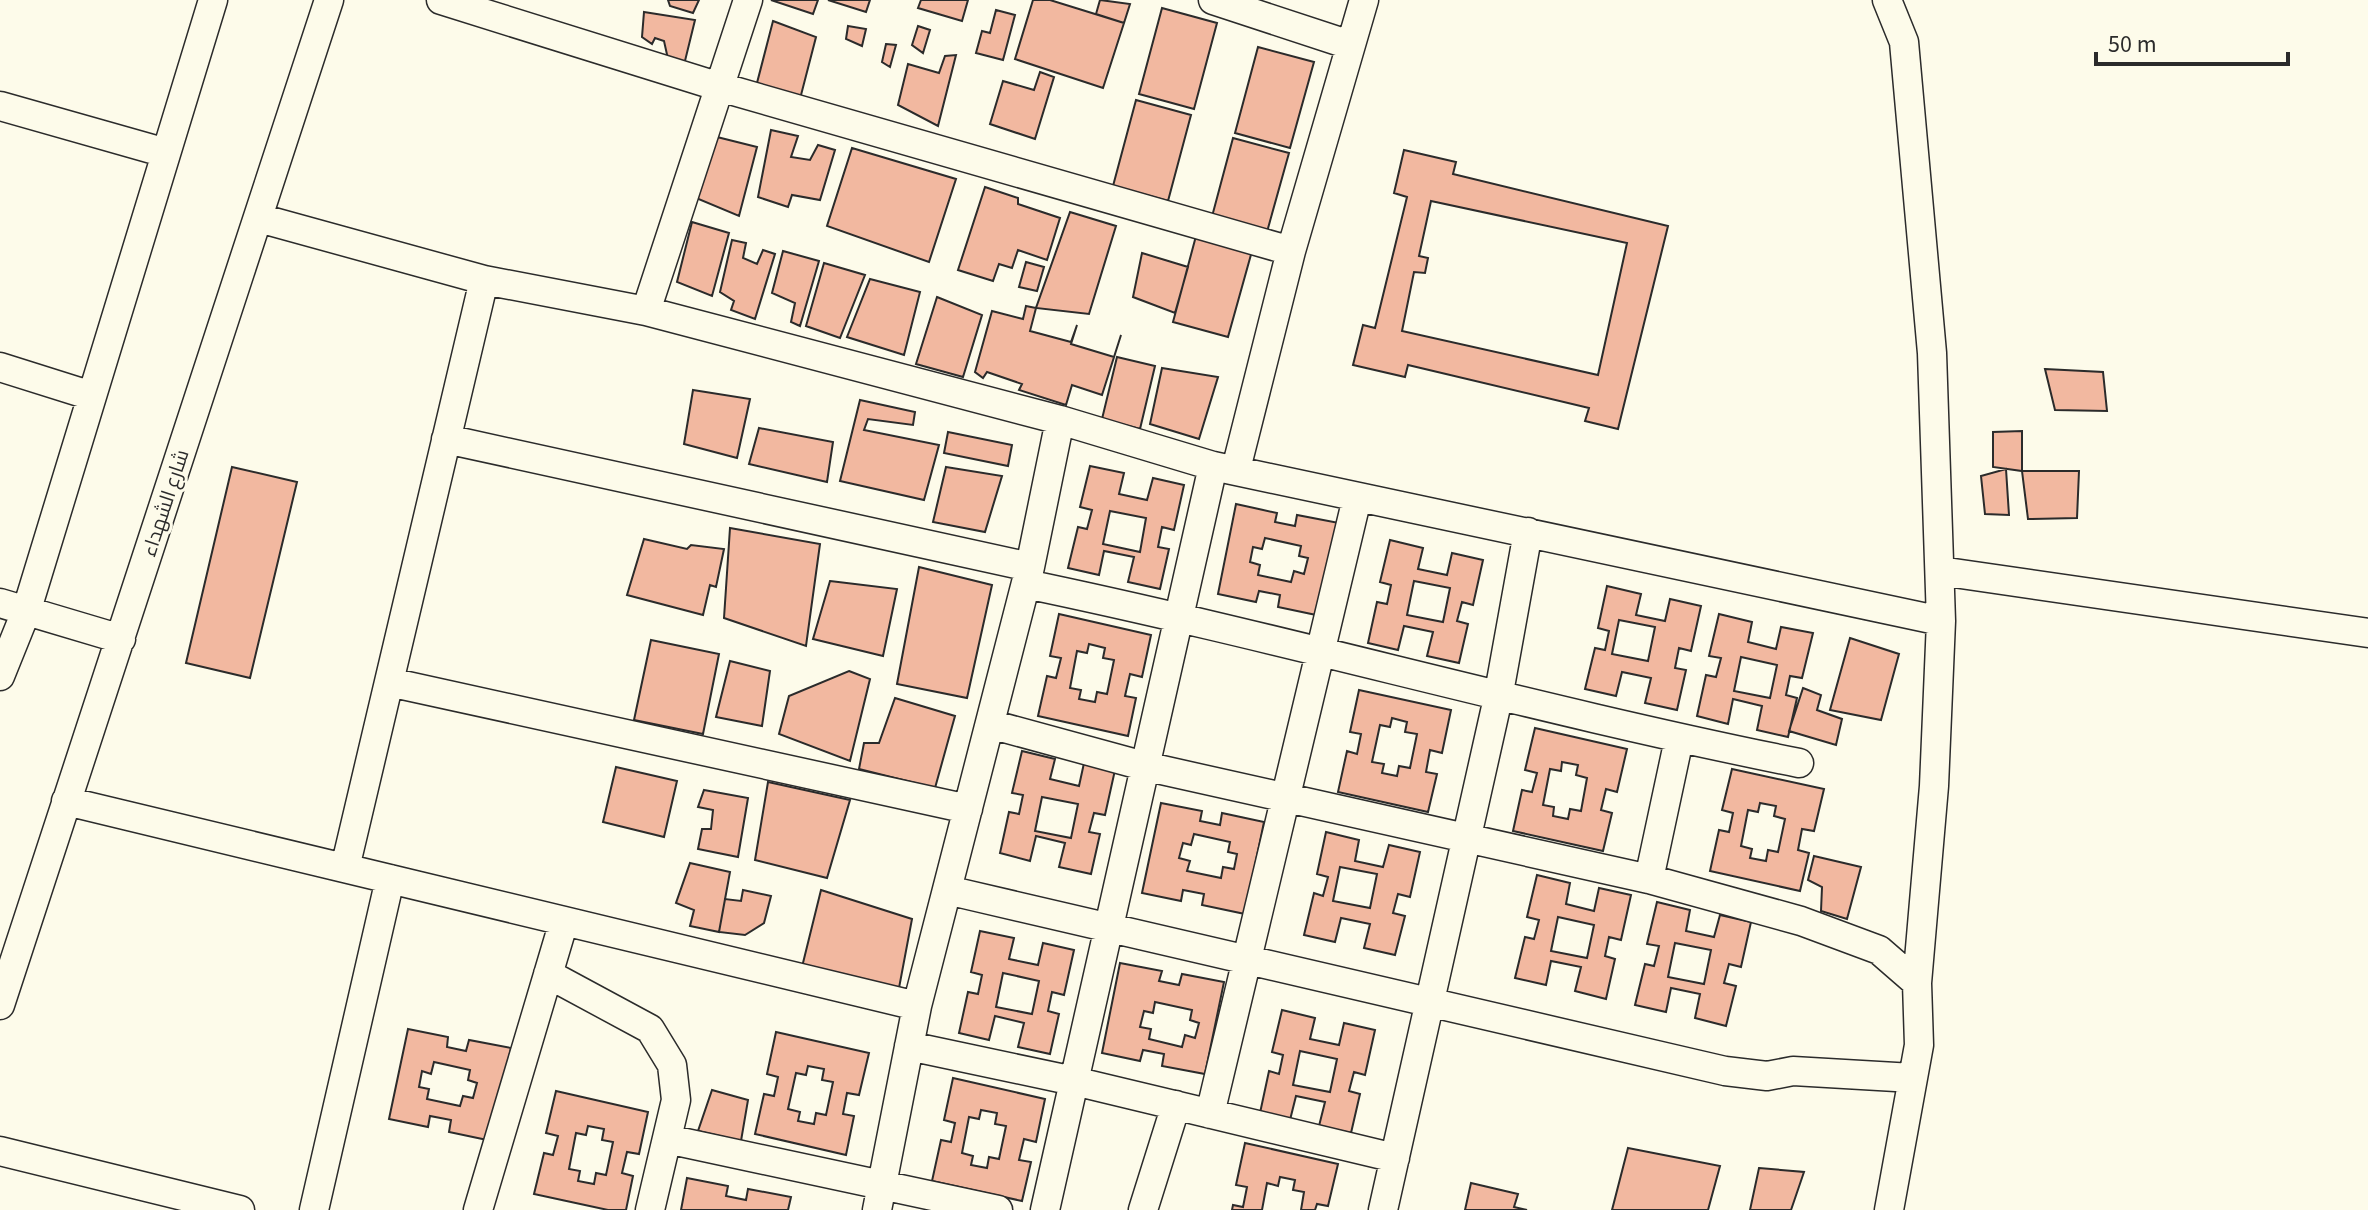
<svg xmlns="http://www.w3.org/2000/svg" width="2368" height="1210" viewBox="0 0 2368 1210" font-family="'Source Sans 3',Cairo,sans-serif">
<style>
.building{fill:#f2b8a0;stroke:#2b2b2b;stroke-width:2;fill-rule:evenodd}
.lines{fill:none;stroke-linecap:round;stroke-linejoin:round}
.minor-casing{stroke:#2b2b2b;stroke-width:31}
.minor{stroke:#fdfbea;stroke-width:28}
.labels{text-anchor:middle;stroke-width:6;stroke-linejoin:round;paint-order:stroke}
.street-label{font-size:20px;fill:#2b2b2b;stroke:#fdfbea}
</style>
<rect width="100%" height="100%" fill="#fdfbea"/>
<!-- building -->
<path class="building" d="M668 0H699L693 13 670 6Z
M771 0H818L813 14Z
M828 0H870L866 12Z
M921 0H968L962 21 918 8Z
M1033 0H1050L1124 23 1103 88 1015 59Z
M1100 0 1130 4 1124 23 1096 14Z
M1162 8 1217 23 1194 109 1139 94Z
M996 10 1015 15 1003 60 976 53 982 31 990 33Z
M644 12 695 20 684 65 668 59 664 41 655 38 652 44 642 37Z
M773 21 816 37 800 99 757 83Z
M848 26 866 29 862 46 846 39Z
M918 26 930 30 923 53 912 45Z
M886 44 896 45 890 67 882 62Z
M1258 47 1314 62 1290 148 1235 133Z
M956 55 938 126 898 105 908 64 939 73 945 56Z
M1040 72 1054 77 1035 139 990 124 1003 81 1034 90Z
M1136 100 1191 115 1168 201 1113 186Z
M771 130 798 136 791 157 810 160 818 145 835 150 820 200 792 195 788 207 758 197Z
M717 137 757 147 739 216 696 198Z
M1233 138 1289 153 1265 239 1210 224Z
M852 148 956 179 929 262 827 226Z
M1404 150 1456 162 1453 174 1668 226 1618 429 1585 421 1589 408 1408 365 1405 377 1353 365 1363 325 1375 328 1407 197 1394 193ZM1431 201 1627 243 1598 375 1402 331 1414 272 1425 273 1428 258 1419 256Z
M985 187 1018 198V204L1060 218 1047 260 1018 250 1012 268 999 264 993 281 958 270Z
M1070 212 1116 226 1089 314 1036 308Z
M692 222 729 233 712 296 677 282Z
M1196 236 1252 251 1228 337 1173 322Z
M732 240 746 243 743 258 757 264 763 250 775 254 755 319 731 310 734 301 720 292Z
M783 251 819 261 800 326 791 322 795 303 772 293Z
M1142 253 1188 267 1175 313 1133 297Z
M1026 262 1044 267 1037 291 1019 287Z
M824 263 865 275 840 338 806 326Z
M870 279 920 292 904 355 847 337Z
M937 297 982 315 963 377 916 364Z
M1026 306 1036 308 1030 331 1071 342 1077 325 1071 344 1114 357 1121 335 1102 395 1072 385 1066 405 1019 390 1022 384 987 372 983 378 975 372 992 311 1023 319Z
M1117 357 1155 366 1140 429 1102 419Z
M1162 368 1218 377 1199 439 1150 424Z
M2045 369 2103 372 2107 411 2055 410Z
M693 390 750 399 737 458 684 444Z
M860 400 915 412 913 425 868 419 864 430 939 445 924 500 840 481Z
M759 428 833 442 827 482 749 464Z
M2022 431V471L1993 467V432Z
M948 432 1012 445 1008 466 944 453Z
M1090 466 1124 473 1119 494 1147 500 1153 478 1184 485 1174 530 1162 527 1158 547 1169 549 1160 589 1128 582 1134 557 1104 551 1099 575 1068 568 1078 527 1087 529 1092 510 1080 507ZM1110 511 1146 518 1140 552 1103 544Z
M232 467 297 482 250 678 186 663Z
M946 467 1002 476 985 532 933 522Z
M2006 469 2009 515 1985 514 1981 476Z
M2022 471H2079L2077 518 2028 519Z
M1236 504 1277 513 1275 522 1295 526 1297 515 1339 523 1321 616 1278 607 1280 595 1259 591 1256 602 1218 594ZM1265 538 1301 546 1299 556 1308 558 1304 574 1294 571 1291 582 1258 575 1260 565 1250 562 1253 547 1262 549Z
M730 528 820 544 806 646 724 618Z
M644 539 687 549 691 545 724 549 716 587 710 585 703 615 627 595Z
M1390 540 1423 548 1418 569 1447 575 1452 553 1483 560 1473 605 1462 602 1457 621 1468 624 1459 663 1427 656 1433 632 1404 626 1398 650 1368 643 1377 602 1387 604 1391 585 1380 582ZM1414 581 1450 588 1443 622 1407 615Z
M919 567 992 585 967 698 897 684Z
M830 581 897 589 883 656 813 639Z
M1607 586 1641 594 1636 615 1665 621 1670 599 1701 606 1691 651 1679 648 1675 668 1686 670 1677 710 1645 703 1651 678 1622 672 1616 696 1585 689 1595 648 1605 650 1609 631 1598 628ZM1619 620 1655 627 1648 661 1612 654Z
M1059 614 1151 635 1142 677 1130 674 1125 696 1136 698 1128 736 1038 716 1047 676 1056 678 1061 658 1050 656ZM1089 644 1105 648 1103 658 1114 660 1107 694 1097 692 1095 702 1079 699 1081 690 1070 688 1077 651 1087 653Z
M1719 614 1752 622 1748 642 1776 649 1781 627 1813 633 1802 678 1790 676 1786 695 1797 698 1788 737 1757 730 1762 706 1733 699 1728 724 1697 716 1706 675 1716 677 1721 658 1709 656ZM1741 657 1777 665 1770 698 1734 691Z
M1850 638 1899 654 1881 720 1830 710Z
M651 640 719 654 703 734 634 720Z
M730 661 770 671 762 726 716 717Z
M849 671 870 679 850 761 779 734 789 696Z
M1803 688 1821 695 1817 710 1842 719 1836 745 1789 731Z
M1359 690 1451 710 1442 753 1430 750 1426 772 1437 774 1428 812 1338 792 1347 751 1357 754 1361 734 1350 732ZM1392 718 1407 722 1405 732 1417 734 1410 768 1399 766 1397 776 1382 773 1384 764 1372 762 1380 725 1390 727Z
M895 698 955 716 935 788 859 769 864 743H879Z
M1535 728 1627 749 1617 792 1606 789 1601 810 1612 813 1603 851 1513 831 1522 790 1532 792 1537 773 1525 770ZM1562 762 1578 765 1576 775 1587 778 1581 811 1570 809 1568 819 1553 816 1554 807 1543 805 1550 769 1561 771Z
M1022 751 1055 759 1050 779 1079 786 1084 763 1115 770 1105 815 1094 813 1089 832 1100 834 1091 874 1059 867 1065 843 1036 836 1030 861 1000 853 1009 812 1019 814 1023 795 1012 793ZM1042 797 1078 804 1071 838 1035 831Z
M616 767 677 781 664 837 603 822Z
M1732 769 1824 789 1814 831 1802 829 1798 850 1809 853 1800 891 1710 871 1719 830 1729 832 1733 813 1722 810ZM1760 803 1776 806 1774 816 1785 819 1778 852 1768 850 1766 861 1750 858 1752 849 1741 846 1748 810 1758 812Z
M768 782 850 800 827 878 755 860Z
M704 790 748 798 738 857 698 849 702 829H711L713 810 698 807Z
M1161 803 1202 811 1200 821 1220 825 1222 813 1264 822 1245 914 1202 905 1204 894 1183 890 1181 901 1142 893ZM1194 834 1230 842 1228 852 1237 854 1234 869 1223 867 1221 878 1187 871 1190 861 1179 858 1183 843 1191 845Z
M1326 832 1359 840 1355 861 1383 867 1389 845 1420 852 1410 897 1398 894 1393 913 1405 916 1395 955 1364 948 1370 924 1341 918 1335 942 1304 935 1314 893 1323 896 1328 877 1317 874ZM1340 867 1377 874 1370 908 1333 901Z
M1814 856 1861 867 1847 919 1821 911 1822 887 1808 880Z
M690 863 730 872 719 932 690 926 694 910 676 903Z
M1537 875 1570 883 1566 904 1594 911 1599 888 1631 895 1621 940 1609 937 1605 956 1615 959 1606 999 1575 991 1581 967 1551 961 1546 985 1515 978 1525 937 1534 939 1539 920 1527 917ZM1558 917 1594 925 1587 958 1551 951Z
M743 890 771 896 764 923 745 935 719 932 725 899 741 901Z
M821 890 912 919 899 988 802 967Z
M1657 902 1690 910 1686 931 1714 937 1720 915 1751 922 1741 967 1729 964 1724 983 1736 986 1726 1026 1695 1018 1700 994 1671 988 1666 1012 1635 1005 1645 964 1654 966 1659 946 1647 944ZM1675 943 1711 950 1704 984 1668 977Z
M980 931 1014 938 1009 959 1038 965 1043 943 1074 950 1064 995 1052 992 1048 1011 1059 1014 1050 1054 1018 1047 1024 1023 995 1016 989 1040 959 1033 968 992 978 994 982 975 971 972ZM1003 973 1039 981 1032 1014 996 1007Z
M1120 963 1162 971 1159 981 1179 985 1182 974 1224 982 1205 1074 1162 1066 1164 1054 1143 1050 1140 1061 1102 1053ZM1155 1002 1192 1010 1190 1020 1199 1023 1195 1038 1185 1035 1182 1047 1149 1039 1151 1029 1140 1027 1144 1011 1153 1013Z
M1282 1010 1315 1018 1310 1039 1339 1045 1344 1023 1375 1030 1365 1075 1354 1072 1349 1091 1360 1094 1351 1133 1319 1126 1325 1102 1296 1096 1290 1120 1260 1113 1269 1071 1279 1074 1283 1055 1272 1052ZM1300 1051 1337 1059 1330 1092 1293 1085Z
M408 1029 448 1037 447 1047 466 1051 469 1040 511 1048 492 1141 449 1132 451 1120 430 1116 428 1127 389 1119ZM434 1062 470 1070 468 1080 477 1083 473 1098 463 1096 460 1106 427 1099 429 1089 419 1087 422 1071 431 1074Z
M776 1032 869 1053 859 1095 847 1093 843 1114 854 1116 846 1155 755 1134 764 1094 774 1096 778 1077 767 1074ZM808 1066 824 1069 822 1080 833 1082 826 1115 816 1113 814 1124 798 1121 800 1112 788 1109 796 1073 806 1075Z
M953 1078 1045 1099 1036 1142 1024 1139 1019 1160 1031 1162 1022 1201 932 1181 941 1140 951 1142 955 1123 944 1120ZM981 1110 997 1113 995 1124 1006 1126 999 1159 989 1157 987 1168 971 1165 973 1156 962 1153 969 1117 979 1119Z
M712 1090 748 1100 741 1141 698 1131Z
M556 1091 648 1112 639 1154 627 1152 622 1173 633 1176 626 1210H608L534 1194 544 1153 553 1155 558 1136 546 1133ZM588 1126 604 1129 602 1140 613 1142 606 1175 596 1173 594 1184 578 1181 580 1171 569 1169 576 1133 586 1135Z
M1245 1143 1338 1164 1328 1206 1317 1204 1315 1210H1301L1304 1192 1293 1190 1295 1180 1280 1177 1278 1186 1267 1183 1262 1210H1232L1233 1205 1243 1207 1247 1187 1236 1185Z
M1628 1148 1720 1166 1708 1210H1612Z
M1759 1168 1804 1172 1791 1210H1750Z
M687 1178 728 1186 726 1196 746 1200 748 1189 791 1197 788 1210H681Z
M1471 1183 1518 1194 1514 1207 1527 1210H1465Z"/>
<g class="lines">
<defs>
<path id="minor" d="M441 0 720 87 1291 251
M1213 0 1350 45
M1887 0 1904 42 1932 353 1941 621 1934 786 1917 983 1919 1045 1889 1210
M0 106 166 153
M259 218 484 280 646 311 1060 420 1213 466 1941 621
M646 311 748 0
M0 367 92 396
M446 439 1030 567
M1236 469 1291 251 1364 0
M1940 571 2368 633
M1026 584C1285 638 1539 711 1799 763
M0 603 121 639
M0 676 27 609 213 0
M389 682 968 809
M990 724 1144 766 1649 879 1801 921 1879 950 1917 983
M66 801 917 1006
M345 868 484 280
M1649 879 1679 739
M947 890 1725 1071 1767 1076 1793 1071 1913 1078
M548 974 650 1029 672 1065 676 1100 650 1210
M0 1005 329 0
M909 1046 1074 1081 1395 1158
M1210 1114 1357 498
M667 1139 998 1210
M0 1151 240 1210
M314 1210 390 879
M478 1210 564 921
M877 1210 917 1006 1030 567 1060 420
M1045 1210 1213 466
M1143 1210 1176 1105
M1383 1210 1498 698 1528 532"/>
</defs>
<!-- minor casing -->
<use href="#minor" class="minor-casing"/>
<!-- minor -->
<use href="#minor" class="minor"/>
</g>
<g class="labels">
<!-- street labels -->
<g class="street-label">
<text transform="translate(165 503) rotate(-72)" y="7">شارع الشهداء</text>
</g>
</g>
<!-- scale -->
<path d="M2096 52v12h192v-12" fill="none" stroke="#2b2b2b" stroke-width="4"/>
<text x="2108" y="52" font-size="24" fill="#2b2b2b" stroke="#fdfbea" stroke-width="6" paint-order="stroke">50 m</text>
</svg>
